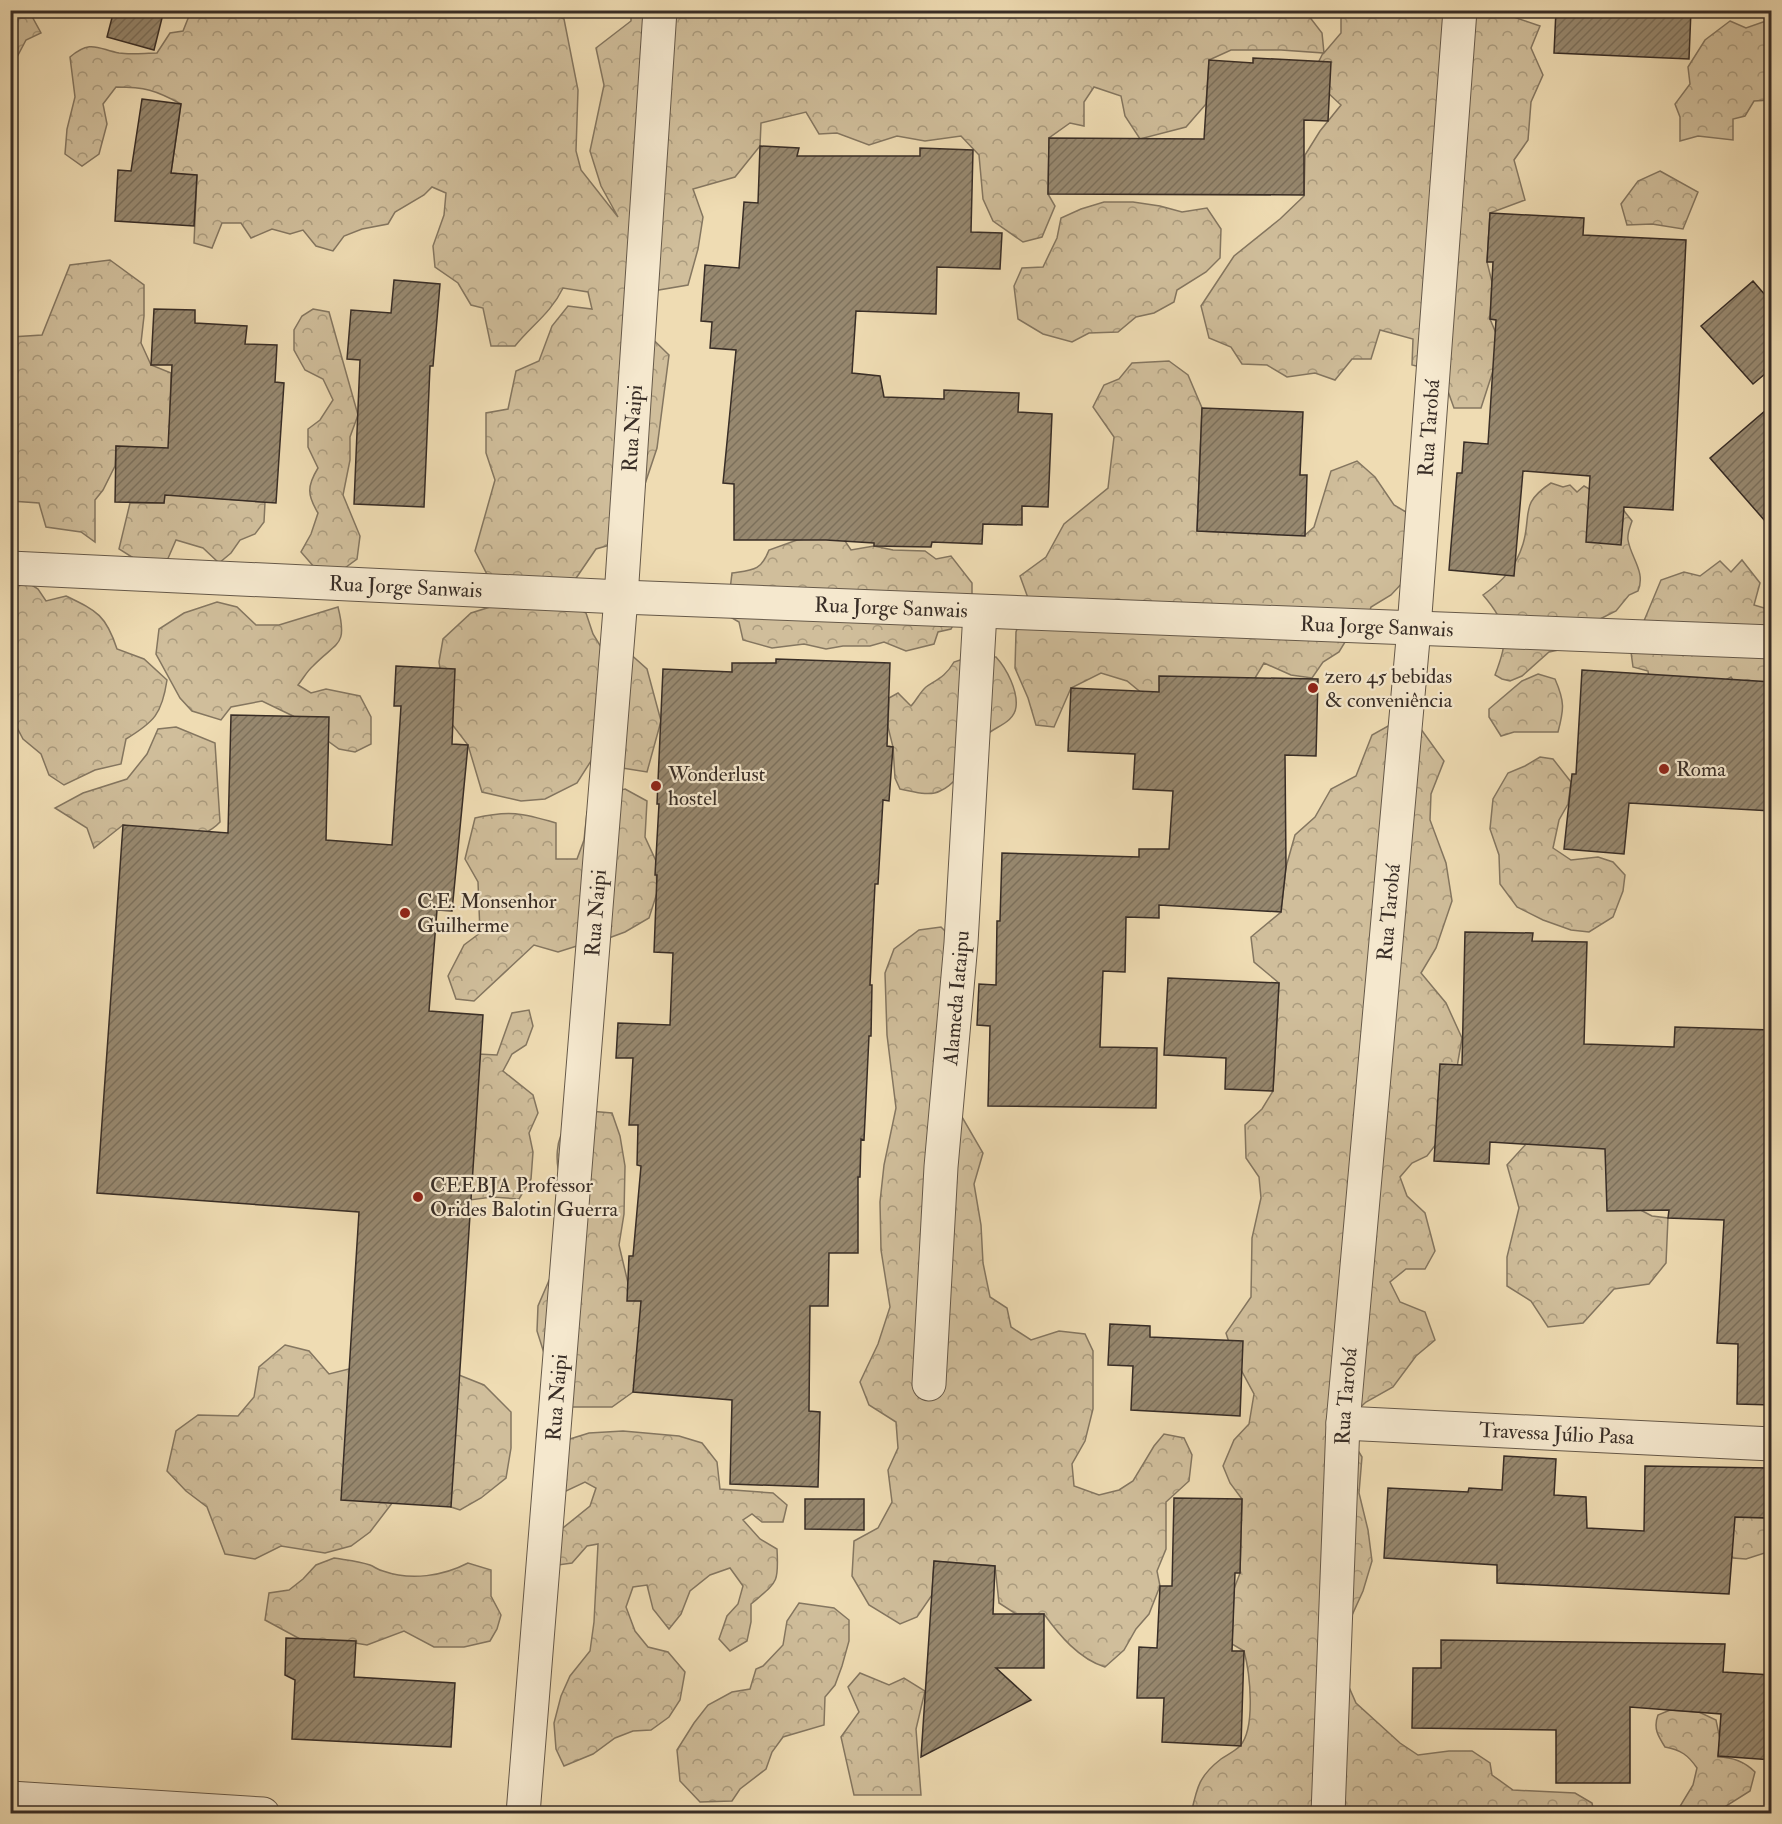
<svg xmlns="http://www.w3.org/2000/svg" width="1782" height="1824" viewBox="0 0 1782 1824" font-family="'IM FELL Double Pica',serif">
<style>
.forest{fill:url(#forest-crowns);stroke:#847660;stroke-width:1.5}
.building{fill:url(#building-hatch);stroke:#382d26;stroke-width:1.5}
.lines{fill:none;stroke-linecap:round;stroke-linejoin:round}
.street-casing{stroke:#665949;stroke-width:35}
.street{stroke:#f5e8ce;stroke-width:33}
.poi-dot{fill:#8f2418;stroke:#f5e8ce;stroke-width:2}
.labels{text-anchor:middle;stroke-width:4.5;stroke-linejoin:round;paint-order:stroke}
.street-label{font-size:21px;fill:#382d26;stroke:#f5e8ce}
.poi-label{font-size:21px;fill:#382d26;stroke:#f5e8ce;text-anchor:start}
</style>
<defs>
<pattern id="forest-crowns" width="20" height="18" patternUnits="userSpaceOnUse" patternTransform="scale(1.5)"><rect width="20" height="18" fill="#d0be9b"/><path d="M2 6a3 3 0 1 1 6 0M12 15a3 3 0 1 1 6 0" fill="none" stroke="#aa9b7e"/></pattern>
<pattern id="building-hatch" width="6" height="6" patternUnits="userSpaceOnUse" patternTransform="scale(1.5)"><rect width="6" height="6" fill="#97886f"/><path d="M-1 1l2-2M0 6l6-6M5 7l2-2" fill="none" stroke="#7c705b"/></pattern>
</defs>
<rect width="100%" height="100%" fill="#efdcb3"/>
<filter id="stains"><feTurbulence type="fractalNoise" baseFrequency=".00333" numOctaves="4"/><feColorMatrix values="0 0 0 0 .2 0 0 0 0 .09 0 0 0 0 .02 0 0 0 .5 -.17"/></filter>
<radialGradient id="worn" r=".72"><stop offset=".6" stop-color="#630" stop-opacity="0"/><stop offset="1" stop-color="#630" stop-opacity=".3"/></radialGradient>
<!-- forest -->
<path class="forest" d="M11 10 29 11 41 33 26 40 17 57H11Z
M473 10 519 13 550 11 564 19 578 90 576 151 581 170 618 217 601 186 590 151 604 85 596 48 631 21V11H1305L1322 33 1324 53 1341 33V11H1496L1540 26 1531 48 1543 75 1531 102 1528 140 1514 160 1525 200 1490 213 1487 262 1492 282 1490 319 1507 359 1493 371 1481 408H1454L1441 372 1412 365 1413 339 1380 330 1371 359H1352L1335 380 1315 373 1287 377 1267 365 1242 364 1231 347 1209 338 1201 306 1234 256 1280 219 1304 196 1305 155 1320 131 1341 105 1311 77 1323 53 1281 50H1231L1209 60 1206 104 1186 127 1140 139 1125 116 1121 96 1094 87 1084 102V126L1070 123 1049 138 1048 194 1055 206 1042 237 1023 242 993 221 983 199 979 155 961 136 925 141 897 136 869 145 837 133 819 134 806 112 761 123 760 146 735 177 693 189 703 217 698 249 688 285 653 291 627 314 669 355 657 448 645 484 638 537 596 549 570 587 550 593 586 613 593 634 604 652H628L647 669 661 721 647 772 616 767 596 753 577 783 545 799 521 801 482 792 468 745 448 719 439 662 443 639 471 613 506 602 492 584 475 551 495 480 486 453V413L508 409 516 371 539 361 552 326 568 306 592 309 588 292 563 288C551 313 532 325 515 346H491L483 308 471 305 458 283 435 267 433 246 444 215 446 193 432 187 424 195 395 212 388 224 362 229 344 236 333 251 316 246 303 230 290 234 272 229 251 238 241 223H222L212 248 194 243 197 176 171 173 181 104C155 90 145 87 116 87L103 104 107 124 99 154 82 166 65 154 67 129 75 97 70 57C91 39 98 49 119 53 131 55 145 53 157 53L170 33 183 31 191 11Z
M1730 21 1746 28 1763 22H1771V100L1754 101 1745 116 1733 119V140L1698 136 1680 141V117L1675 104 1690 84 1688 67 1705 40Z
M1660 171 1698 192 1683 229 1652 224 1627 225 1621 204 1638 181Z
M1104 202H1133L1160 206 1182 212 1207 208 1221 229 1220 258 1206 272 1177 290 1174 302 1154 313 1136 317 1118 332 1089 333 1072 342 1043 334 1018 319 1014 286 1022 268 1043 267 1057 238 1061 218 1081 209Z
M110 260 144 285V316L141 343 151 365 171 373 170 416 212 498 265 502 264 522 255 534 240 540 231 553 219 563 203 548 176 540 166 563 135 559 119 549 130 503H164L165 448 116 446 115 466 103 490 95 500V542L81 532 46 527 39 503 11 501V337L42 335 70 265Z
M313 309 329 312 358 415 350 437V460L343 495 360 536 357 559 338 573 315 568 301 552 311 534 318 513C307 495 307 486 318 468L308 447V429L320 420 333 400 323 379 305 370 294 350V330L302 316Z
M1169 361 1188 375 1202 408 1197 531 1305 535 1314 527 1331 471 1357 461 1375 477 1394 505 1406 512 1405 580 1391 595 1371 607 1365 627 1348 637 1339 652 1323 662 1312 678 1291 675 1264 663 1252 683 1149 699 1127 681 1101 673 1071 688 1054 727 1036 725 1028 698 1015 668 1016 632 1028 598 1020 576 1046 557 1064 524 1108 488 1114 437 1093 407 1104 385 1119 379 1132 363Z
M1551 483 1563 487 1570 485 1577 492 1584 486 1621 507 1632 521C1630 527 1627 534 1628 540 1631 558 1646 572 1638 591L1629 595 1616 611 1594 622 1563 649 1549 652 1522 676 1510 681 1502 679 1495 675C1509 638 1509 625 1483 595 1503 581 1516 567 1523 544 1532 514 1519 504 1551 483Z
M841 535 851 550 874 546 893 550 925 551 936 559 951 556 972 583V600L960 612 951 629 938 632 934 644 906 651 884 642 870 646H843L826 649 804 644 772 648 743 640 739 622 727 615 732 573C753 570 761 571 769 550L797 540Z
M1742 560 1760 583 1754 605 1771 610V691H1740L1731 677 1718 684 1650 686 1648 671 1633 667 1631 652 1661 580 1684 572 1700 576 1720 561 1731 572Z
M18 576 38 589 46 601 66 596C97 611 106 615 117 649L144 659 167 680C162 714 154 722 126 739L121 764 95 770 64 785 49 775 41 754 23 739 11 716V583Z
M217 602 237 607 256 625H279L338 607C348 647 337 641 313 666 307 671 303 679 298 685L311 693 326 689 360 696 371 717V744L355 752 339 749 293 716 262 701 231 707 221 720 192 711 180 698 156 654 159 629 184 613Z
M969 657H996C1007 669 1018 691 1016 707 1014 724 992 727 983 738 970 755 961 782 940 791 929 797 912 791 900 789L895 778 893 747 888 727 889 698 898 693 911 706C916 701 920 692 926 687 938 679 946 676 954 662Z
M1538 674 1555 679C1565 702 1564 709 1558 732H1514L1501 736 1489 717V709L1522 681Z
M1397 721 1418 725 1444 761 1431 794 1430 820 1446 863 1452 901 1436 948 1421 973 1446 1003 1462 1038 1446 1131 1427 1156 1412 1163 1400 1177 1407 1196 1425 1213 1435 1251 1425 1269H1406L1390 1282 1400 1302 1425 1312 1435 1340 1416 1356 1393 1387 1366 1402 1352 1415 1349 1436 1362 1457 1359 1493 1368 1530 1372 1561 1363 1591 1349 1622 1345 1678 1356 1703 1400 1743 1418 1755 1449 1751H1472L1490 1763 1492 1775 1513 1790 1575 1793 1592 1803 1594 1813 1191 1814C1197 1787 1199 1776 1221 1759 1227 1755 1235 1751 1240 1746 1256 1728 1250 1673 1244 1651L1232 1644 1234 1589 1240 1573 1242 1499 1230 1483 1223 1466 1234 1440 1249 1424 1254 1394 1233 1355 1226 1333 1251 1297 1252 1238 1261 1198 1259 1177 1246 1158 1245 1125 1262 1109 1273 1091 1279 983 1254 962 1251 937 1281 912 1286 867 1295 835 1315 817 1331 789 1356 776 1372 735Z
M176 727 215 743 220 822C195 849 154 833 123 825L94 848 87 828 55 808 83 793 127 779 147 754 158 729Z
M1540 757 1553 759 1571 782 1568 804 1559 820 1553 848 1571 860 1598 857 1613 862 1625 875 1623 891 1613 917 1589 932 1571 930 1543 920 1517 907 1500 884 1499 855 1490 829 1493 799 1508 773 1525 766Z
M625 789 647 801 645 837 656 861 657 893 649 918 625 932 598 942 580 945 558 952 534 945 474 1001 456 999 448 976 464 945 480 933 478 882 465 859 475 818C509 810 522 813 556 823V859H577L584 840 587 812 601 795Z
M941 927 956 942 962 1117 983 1153 974 1184 981 1225 983 1263 990 1297 1007 1308 1011 1327 1031 1340 1059 1331 1085 1334 1093 1351V1409L1085 1441 1072 1464 1074 1486 1099 1495 1119 1490 1133 1481 1154 1446 1164 1434 1184 1438 1192 1455 1189 1481 1166 1502V1549L1157 1571 1160 1586 1149 1614 1136 1629 1124 1650 1105 1667C1079 1659 1059 1635 1044 1614H1016L999 1603 995 1566 934 1561 932 1595 917 1617 900 1624 869 1605 852 1576 854 1541 878 1528 892 1502 888 1470 898 1448 896 1422 869 1405 860 1382 878 1344 890 1307 881 1250 880 1202 884 1165 896 1108 887 1035 885 973 894 949 919 930Z
M529 1010 533 1026 526 1045 512 1054 503 1071 533 1095 538 1113 529 1133 533 1152 531 1179 519 1199 492 1197 470 1200 478 1054 497 1055 512 1013Z
M1596 1108 1619 1199 1652 1216 1668 1218 1666 1263 1649 1284 1614 1289 1583 1323 1548 1327 1531 1301 1507 1286V1257L1519 1208 1507 1165 1526 1144Z
M589 1111 612 1113 620 1136 625 1166 624 1214 619 1245 628 1283 651 1302 654 1368 633 1392 612 1407H561L537 1331 538 1306 557 1262 561 1179C555 1163 555 1138 568 1124 573 1119 583 1115 589 1111Z
M285 1345 309 1351 329 1374 381 1361 459 1375 484 1385 511 1412V1448L506 1478 481 1498 460 1510 451 1507 438 1490 399 1494 370 1532 351 1546 325 1553 281 1546 255 1559 225 1554 207 1507 186 1491 167 1471 176 1431 198 1415 238 1416 254 1397 259 1367Z
M623 1431 679 1436 702 1443 717 1462 720 1489 773 1493 787 1505 783 1522H762L752 1514 743 1520 760 1539 777 1549C779 1584 777 1582 751 1604V1622L747 1641 730 1651 719 1639 727 1616 738 1604 743 1586 730 1568 710 1575 690 1591 681 1614 669 1629 653 1609 647 1585 633 1587 626 1607 635 1631 648 1647 668 1652 685 1672 680 1700 669 1717 651 1730 633 1731 615 1738 593 1754 564 1766 556 1749 554 1723 561 1696 570 1676 590 1651 594 1622 598 1544 587 1546 572 1563 551 1566 553 1536 590 1506 596 1488 585 1482 564 1492 555 1458 570 1439 589 1433Z
M1769 1484 1771 1485V1551L1746 1559 1733 1558 1722 1543 1720 1517 1768 1518Z
M334 1558C346 1560 359 1561 370 1565 375 1567 378 1570 383 1571 411 1581 443 1576 468 1563L491 1570V1596L501 1615 497 1629 490 1641 464 1647H434L404 1631 367 1645 343 1641 300 1639 265 1620 269 1593 289 1590 303 1579 316 1565Z
M799 1603 834 1608 849 1620V1641L842 1666 835 1685 825 1697 824 1725 783 1737 772 1752 766 1769 740 1789 732 1801 700 1802 680 1781 677 1750 694 1723 708 1705 732 1692 750 1689 756 1669 763 1666 783 1645 787 1621Z
M860 1673 889 1685 904 1678 925 1691 916 1729 921 1795H854L841 1737 859 1712 848 1687Z
M1670 1710 1699 1712 1716 1720 1720 1739 1718 1757C1733 1757 1745 1762 1755 1772L1750 1791 1726 1806 1720 1813H1676L1693 1785 1697 1768C1688 1755 1681 1750 1665 1747 1658 1736 1653 1728 1658 1715Z"/>
<!-- building -->
<path class="building" d="M114 10H164L154 50 107 37Z
M1556 10H1691L1689 59 1554 53Z
M1253 58 1331 62 1328 121 1304 120V195L1048 194 1049 138 1204 139 1209 60 1253 63Z
M142 99 181 104 171 173 197 175 194 226 115 221 118 170 131 171Z
M760 146 799 148 797 156H920V148L973 150 971 232 1002 233 1000 269 937 267 936 314 856 311 852 373 880 376 884 397 944 399V390L1019 393 1018 412 1052 414 1048 507 1022 506V525L983 524 982 544 932 542 931 547 874 546V543L826 540H734V484L723 483 736 350 710 348 712 322 701 321 705 265 739 268 744 202 758 203Z
M1490 213 1584 218 1583 235 1686 240 1673 510 1624 507 1621 545 1586 542 1590 476 1523 471 1514 576 1449 570 1457 473H1462L1464 442 1488 444 1496 320 1490 319 1493 262H1487Z
M394 280 440 284 433 366H430L424 507 354 504 360 360 347 359 351 310 391 313Z
M1753 281 1772 303V368L1753 384 1701 326Z
M154 309 195 310V323L247 326 245 344 277 345 275 382 284 383 276 503 165 495 164 503 115 502 116 446 168 448 172 365H151Z
M1772 405V529L1710 458Z
M1202 408 1303 412 1300 475H1307L1305 536 1197 531Z
M776 659 890 663 887 746 893 747 889 801 883 800 878 884H875L870 985H872L871 1036H869L864 1140 861 1139 860 1177H858V1253H829L828 1306H810L809 1411 820 1412 818 1487 730 1484 732 1400 633 1392 641 1301H627L629 1256H633L641 1166 637 1165 638 1125H629L633 1058H616L618 1023 670 1025 673 953 654 952 657 875H655L659 804H657L663 669 732 672V663H776Z
M396 666 455 669 452 744 468 745 452 911 437 910 429 1011 483 1015 451 1507 341 1500 359 1212 97 1193 123 825 228 833 231 715 329 717 326 840 392 845 401 706H394Z
M1582 670 1772 682V811L1629 803 1624 854 1564 849 1572 774H1576Z
M1159 676 1318 679 1316 756 1285 755 1286 867 1281 912 1159 905V918L1126 917 1125 972 1103 971 1100 1047 1157 1048 1156 1108 988 1106 990 1026 977 1025 979 984 996 985 997 921H1000L1002 853 1139 857V849H1169L1173 791 1133 789 1135 754 1068 751 1071 688 1159 692Z
M1465 932 1533 933 1532 941 1587 942 1584 1044 1674 1047 1675 1027 1772 1030V1405L1737 1404 1738 1344 1717 1343 1724 1220 1668 1218 1669 1210 1607 1211 1605 1149 1490 1142 1489 1164 1434 1161 1440 1064 1462 1065Z
M1168 978 1279 983 1273 1091 1225 1089 1226 1058 1164 1055Z
M1110 1324 1150 1326V1337L1243 1341 1240 1416 1131 1410 1133 1366 1108 1365Z
M1504 1456 1556 1459 1554 1495 1586 1497 1587 1528 1644 1531 1645 1466 1769 1468 1768 1518 1735 1517 1729 1594 1497 1583V1565L1384 1558 1388 1488 1468 1492 1469 1488 1502 1490Z
M1174 1498 1242 1499 1240 1573H1235L1232 1651H1244L1241 1746 1162 1742 1164 1698H1137L1139 1647 1157 1648 1160 1586H1172Z
M805 1499H864V1530L805 1529Z
M934 1561 995 1566 993 1614H1044V1668H996L1031 1700 921 1757Z
M286 1638 356 1641 354 1677 455 1683 451 1747 292 1739 295 1680 285 1675Z
M1441 1640 1725 1644 1723 1672 1772 1675V1760L1718 1756 1721 1714 1630 1707V1783H1556V1730L1412 1728 1413 1668H1441Z"/>
<g class="lines">
<defs>
<g id="street">
<path id="s1" d="M10 568 621 597 1772 642"/>
<path id="s2" d="M929 1384 941 1167 961 943 980 612"/>
<path id="s3" d="M1343 1423 1772 1444"/>
<path d="M10 1798 263 1814"/>
<path id="s4" d="M523 1814 621 597 660 10"/>
<path id="s5" d="M1328 1814 1343 1423 1414 628 1460 10"/>
</g>
</defs>
<!-- street casing -->
<use href="#street" class="street-casing"/>
<!-- street -->
<use href="#street" class="street"/>
</g>
<!-- markers -->
<g class="poi-dot">
<circle cx="1313" cy="688" r="6"/>
<circle cx="1664" cy="769" r="6"/>
<circle cx="656" cy="786" r="6"/>
<circle cx="405" cy="913" r="6"/>
<circle cx="418" cy="1197" r="6"/>
</g>
<g class="labels">
<!-- street labels -->
<g class="street-label">
<text dy="7" stroke="none"><textPath href="#s5" startOffset="1390">Rua Tarobá</textPath></text>
<text dy="7" stroke="none"><textPath href="#s4" startOffset="1390">Rua Naipi</textPath></text>
<text dy="7" stroke="none"><textPath href="#s1" startOffset="396">Rua Jorge Sanwais</textPath></text>
<text dy="7" stroke="none"><textPath href="#s1" startOffset="882">Rua Jorge Sanwais</textPath></text>
<text dy="7" stroke="none"><textPath href="#s1" startOffset="1368">Rua Jorge Sanwais</textPath></text>
<text dy="7" stroke="none"><textPath href="#s4" startOffset="904">Rua Naipi</textPath></text>
<text dy="7" stroke="none"><textPath href="#s5" startOffset="904">Rua Tarobá</textPath></text>
<text dy="7" stroke="none"><textPath href="#s2" startOffset="387">Alameda Iataipu</textPath></text>
<text dy="7" stroke="none"><textPath href="#s5" startOffset="418">Rua Tarobá</textPath></text>
<text dy="7" stroke="none"><textPath href="#s4" startOffset="418">Rua Naipi</textPath></text>
<text dy="7" stroke="none"><textPath href="#s3" startOffset="214">Travessa Júlio Pasa</textPath></text>
</g>
<!-- poi labels -->
<g class="poi-label">
<text x="1325" y="683">zero 45 bebidas<tspan x="1325" dy="24">&amp; conveniência</tspan></text>
<text x="1676" y="776">Roma</text>
<text x="668" y="781">Wonderlust<tspan x="668" dy="24">hostel</tspan></text>
<text x="417" y="908">C.E. Monsenhor<tspan x="417" dy="24">Guilherme</tspan></text>
<text x="430" y="1192">CEEBJA Professor<tspan x="430" dy="24">Orides Balotin Guerra</tspan></text>
</g>
</g>
<!-- margin -->
<rect width="1782" height="1824" fill="none" stroke="#efdcb3" stroke-width="36"/>
<rect x="12" y="12" width="1758" height="1800" fill="none" stroke="#382d26" stroke-width="3"/>
<rect x="18" y="18" width="1746" height="1788" fill="none" stroke="#382d26" stroke-width="1.5"/>
<rect width="100%" height="100%" filter="url(#stains)"/>
<rect width="100%" height="100%" fill="url(#worn)"/>
</svg>
